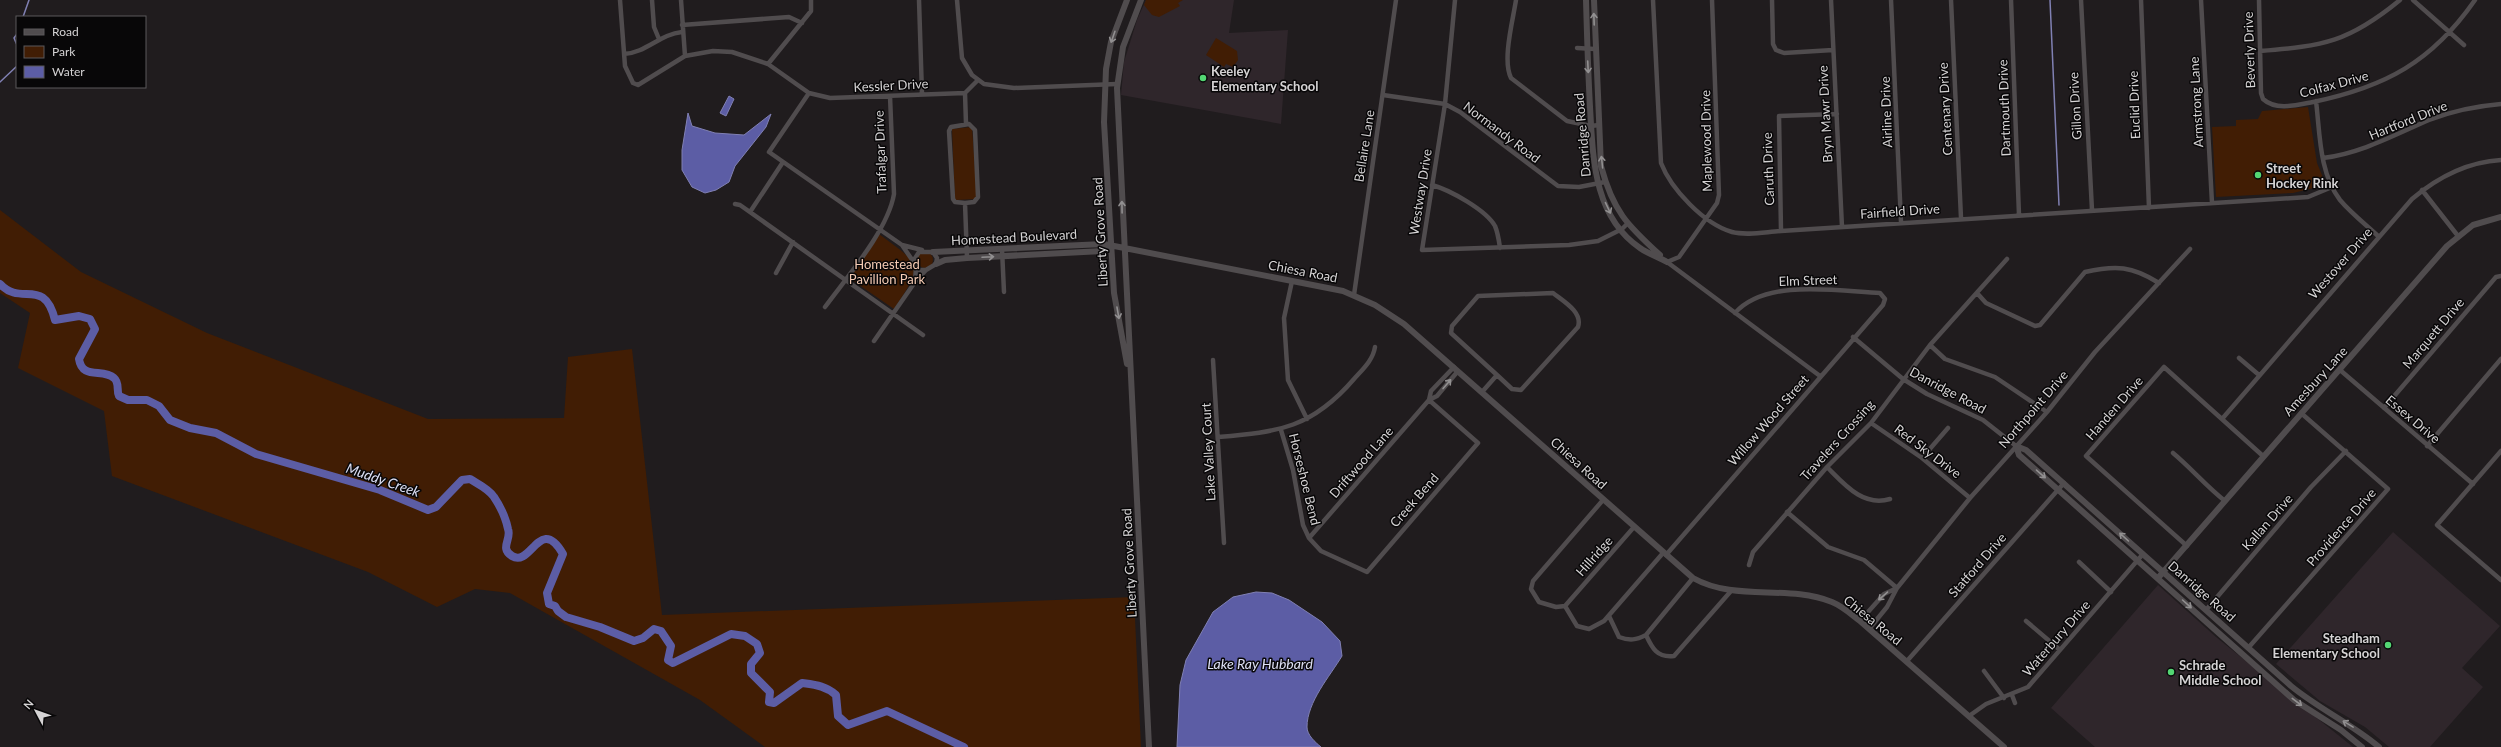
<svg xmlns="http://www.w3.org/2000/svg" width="2501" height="747" viewBox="0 0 2501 747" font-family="Lato,sans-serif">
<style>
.built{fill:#2f262b}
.green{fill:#411d04}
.water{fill:#5c5da5;stroke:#8080b3}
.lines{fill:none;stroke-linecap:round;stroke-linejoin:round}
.stream{stroke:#8080b3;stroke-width:1.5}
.river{stroke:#5c5da5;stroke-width:8}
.street{stroke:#504c4e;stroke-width:4.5}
.secondary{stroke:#504c4e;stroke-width:6}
.oneway{stroke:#929091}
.poi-dot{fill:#53d673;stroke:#080708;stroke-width:1.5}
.labels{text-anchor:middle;stroke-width:3;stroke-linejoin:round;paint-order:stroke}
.street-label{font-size:13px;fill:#d5d3d4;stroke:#080708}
.poi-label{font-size:13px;font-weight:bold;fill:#d5d3d4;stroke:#080708;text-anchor:start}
.park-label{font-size:13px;fill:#f5cbb4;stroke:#080708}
.water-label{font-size:14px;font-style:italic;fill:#dee0f5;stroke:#080708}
</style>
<rect width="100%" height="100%" fill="#201c1e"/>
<!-- built -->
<path class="built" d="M1146 0H1234L1229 33 1288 30 1281 124 1121 95 1124 62 1137 20Z
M2393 532 2500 626 2462 668 2483 687 2430 747H2389L2365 727 2320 701 2276 664Z
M2158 585 2216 637 2353 747H2095L2051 708Z"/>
<!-- green -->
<path class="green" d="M1146 0H1183L1178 3 1180 6 1159 17 1152 15 1144 5Z
M1216 38 1237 51 1238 60 1233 67 1226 64 1224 67 1206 55Z
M2308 107 2317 163 2326 185 2293 193 2216 197 2212 127 2236 126V120L2258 119 2262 111Z
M972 127 977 199 955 200 952 129Z
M0 210 81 272 207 333 428 419 564 418 568 357 632 349 662 615 1134 597 1141 747H765L700 700 510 593 475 589 437 607 368 572 112 476 104 411 18 368 30 313 0 293Z
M879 234C921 265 924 264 894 309L849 278Z
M917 260a8 8 0 1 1 16 0a8 8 0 1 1-16 0Z"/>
<!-- water -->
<path class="water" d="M729 96 734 99 726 116 720 113Z
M688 113 692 126 715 133 744 135 771 114 766 127 735 166 729 182 716 190 705 193 692 187 682 170V150Z
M1256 592 1272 593 1289 600 1322 622 1340 641 1342 656C1330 676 1307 702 1307 727 1307 735 1315 742 1321 747H1177L1180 685 1186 660 1213 612 1233 597Z"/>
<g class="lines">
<!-- stream -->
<path class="stream" d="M2050 0 2059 205
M23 17 29 0
M17 34 14 38 17 45
M0 82 17 66"/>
<!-- river -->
<path class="river" d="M0 284C21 307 44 276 55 320L79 316 90 319 95 329 79 359C82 380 103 368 114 378 120 383 116 390 119 396L128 400H147L159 406 170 420 190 428 216 433 256 454 380 490 428 510 436 507 462 480 470 479C478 484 489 489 494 497 500 506 506 519 508 529 512 539 499 548 512 556 531 568 540 514 563 554L547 593 549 604 555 606 558 611 566 617 600 627 634 641 643 638 654 629 661 631 671 646 668 660 673 663 731 634 745 636 757 644 760 653 751 664V673L770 692 769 702 774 703 802 683C816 685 826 686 836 695L838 716 848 725 887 711 964 747"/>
<!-- street -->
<path class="street" d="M620 0 625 66 633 83 638 85 685 56 713 51 732 52 768 64 809 93 830 98 965 93 977 81
M652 0 654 27 659 39
M681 0 685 56
M919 0 922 94
M957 0 962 58 972 75 984 84 1014 88 1117 84
M1455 0 1445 104 1422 250 1569 245 1598 241 1622 229 1627 224
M1516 0C1513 20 1502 60 1511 78L1567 121 1591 126 1599 125
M1653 0 1661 163C1671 189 1704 224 1732 232 1747 236 1765 232 1781 231L2308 197 2332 187
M1772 0 1773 44 1776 50 1784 53 1833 50
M1831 0 1842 227
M1891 0 1901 222
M1951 0 1961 218
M2011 0 2019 215
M2081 0 2092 210
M2141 0 2149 208
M2201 0 2212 203
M2259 0 2261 93 2263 99C2276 111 2297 105 2313 102 2385 87 2432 62 2475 0
M2413 0 2464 45
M682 25 789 17 802 23
M1577 48 1595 49
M2260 51C2324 46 2349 42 2400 0
M624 54C646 53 660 34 682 32
M768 64 811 11V0
M809 93 769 152 902 245
M965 93 966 124
M1383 95 1445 104 1460 112 1558 186 1579 187 1605 182
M2316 101C2320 133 2319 173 2340 200 2351 213 2365 224 2378 236
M2323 158C2362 153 2394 135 2429 120 2452 111 2477 106 2501 104
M1432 185C1450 190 1486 210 1495 226 1498 233 1499 241 1500 248
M2422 190 2458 236
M965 203 955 202 953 199 949 131 951 127 969 124 975 130 978 197 974 202 965 203 967 258
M735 204 740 205 923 335
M750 212 783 162
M1781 231 1779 116 1837 114
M1002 249 1004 292
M914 260 919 252H933L937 258 936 264 926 270H919L902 245 922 250
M1667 262 1679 257 1717 203 1719 195 1712 0
M1667 262 1820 376
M916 267 915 282 926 270
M776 273 793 242
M1292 281 1284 318 1288 380 1307 419
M1977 293 1986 303 2035 326 2040 325 2085 272C2116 265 2132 266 2159 283
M1354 295 1396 0
M825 307C847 277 888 230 894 194L890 96
M1853 337 1903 379 1927 394 1983 420 2016 446
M874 341 915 282
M1930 345 1945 359 1995 377 2047 412
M2239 358 2259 375
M1213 360 1224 543
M1454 367 1431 391 1429 400 1437 396 1458 371
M2340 370 2473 484
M1482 392 1497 375 1512 389 1521 390 1578 327C1583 312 1563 301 1553 293L1478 296 1452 326 1451 333 1497 375
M2384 408 2496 277 2501 276
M2222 419 2412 199C2438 177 2467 162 2501 160
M1871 423 1922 458 1970 498
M1281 430 1293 470 1303 525 1309 538 1321 551 1367 572 1478 443 1429 400 1309 538
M1218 437C1279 432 1312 428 1354 379 1363 369 1373 360 1375 347
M2427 446 2501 359
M2501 451 2437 525 2501 580
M2173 453C2191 468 2206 486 2225 501
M1922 458 1948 428
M1827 467C1845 485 1863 507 1890 499
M1787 512 1828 547 1864 560 1897 588 1970 498 2047 412 2095 352 2190 249
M1634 527 1565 606 1577 626 1589 629 1604 621 1663 553
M2187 546 2086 456 2164 367 2263 456
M1666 555 1883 305 1885 299 1880 293C1838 291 1766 278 1735 313
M2079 562 2111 592
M1749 565 1753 552 1827 467 1871 423 1930 345 2007 259
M1565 606 1556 607 1539 602 1531 589 1533 581 1603 500
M2206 610 2311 487 2346 451
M1609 616 1619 637C1630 641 1636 640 1646 635L1693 578
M1860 621 1884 594 1897 588 1887 607 1869 629
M2026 621 2060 650
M1646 635C1652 648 1657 658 1674 656L1731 591
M2249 647 2388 489 2301 413
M1907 661 2064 483
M1984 671 2004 698
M2012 695 2015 703
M1969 716 1986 704 2028 687 2143 554"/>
<!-- secondary -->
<path class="secondary" d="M1127 0 1111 42 1106 69 1104 122 1114 293 1127 364
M1141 0 1123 47 1117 88 1149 747
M1586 0C1587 36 1588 71 1590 107 1593 157 1593 216 1640 248 1648 254 1659 257 1667 262
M1594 0 1601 166C1613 211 1627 225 1660 255
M933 252 1104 244 1343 291 1375 305 1404 324 1693 578C1736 602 1787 584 1832 602 1842 606 1851 614 1860 621L2004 747
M936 264 945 260 967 258 1103 251 1111 246
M2016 446 2026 450 2291 686C2319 709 2352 724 2379 747
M2016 446 2019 455 2294 700 2341 730 2362 747
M2158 578 2447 246 2473 225 2501 217"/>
</g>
<!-- one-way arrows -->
<defs><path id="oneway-shaft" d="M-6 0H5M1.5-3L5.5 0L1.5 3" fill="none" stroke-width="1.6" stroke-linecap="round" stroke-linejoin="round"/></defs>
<g class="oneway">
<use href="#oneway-shaft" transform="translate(1594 19) rotate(-92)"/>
<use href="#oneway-shaft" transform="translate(1113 37) rotate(109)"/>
<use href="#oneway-shaft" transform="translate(1588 67) rotate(87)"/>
<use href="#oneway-shaft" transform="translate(1602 162) rotate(-96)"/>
<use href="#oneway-shaft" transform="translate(1122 207) rotate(-91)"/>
<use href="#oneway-shaft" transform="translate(1608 208) rotate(65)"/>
<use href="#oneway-shaft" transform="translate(988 257) rotate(-3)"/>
<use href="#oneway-shaft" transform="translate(1118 313) rotate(80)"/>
<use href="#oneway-shaft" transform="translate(1447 384) rotate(-49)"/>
<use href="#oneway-shaft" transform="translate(2041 474) rotate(41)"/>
<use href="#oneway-shaft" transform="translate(2124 537) rotate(-138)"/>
<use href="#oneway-shaft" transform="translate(1883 596) rotate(139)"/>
<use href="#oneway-shaft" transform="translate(2187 604) rotate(42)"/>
<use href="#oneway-shaft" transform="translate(2297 702) rotate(37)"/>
<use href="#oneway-shaft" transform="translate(2348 724) rotate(-149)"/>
</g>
<!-- markers -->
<g class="poi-dot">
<circle cx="1203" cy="78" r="4"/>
<circle cx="2258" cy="175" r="4"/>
<circle cx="2388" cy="645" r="4"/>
<circle cx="2171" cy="672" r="4"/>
</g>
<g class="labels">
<!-- street labels -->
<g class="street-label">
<text transform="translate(2249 50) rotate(-92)" y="5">Beverly Drive</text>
<text transform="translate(2334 84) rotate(-15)" y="5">Colfax Drive</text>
<text transform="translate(891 85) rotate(-3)" y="5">Kessler Drive</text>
<text transform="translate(2196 102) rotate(-93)" y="5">Armstrong Lane</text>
<text transform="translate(2134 105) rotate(-92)" y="5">Euclid Drive</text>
<text transform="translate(2075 106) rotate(-93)" y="5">Gillon Drive</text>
<text transform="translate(2004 108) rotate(-92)" y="5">Dartmouth Drive</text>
<text transform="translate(1945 109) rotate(-93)" y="5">Centenary Drive</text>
<text transform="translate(1886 112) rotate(-92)" y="5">Airline Drive</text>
<text transform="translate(1825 114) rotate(-93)" y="5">Bryn Mawr Drive</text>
<text transform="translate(2408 120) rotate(-22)" y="5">Hartford Drive</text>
<text transform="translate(1502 132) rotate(37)" y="5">Normandy Road</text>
<text transform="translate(1582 135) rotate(-95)" y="5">Danridge Road</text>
<text transform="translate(1706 141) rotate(-91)" y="5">Maplewood Drive</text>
<text transform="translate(1364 146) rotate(-81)" y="5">Bellaire Lane</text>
<text transform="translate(880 152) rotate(-92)" y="5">Trafalgar Drive</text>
<text transform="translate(1768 169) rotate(-92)" y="5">Caruth Drive</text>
<text transform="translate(1420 192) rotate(-81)" y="5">Westway Drive</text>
<text transform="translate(1900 211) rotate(-4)" y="5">Fairfield Drive</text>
<text transform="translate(1100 232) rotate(-93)" y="5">Liberty Grove Road</text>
<text transform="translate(1014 237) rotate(-3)" y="5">Homestead Boulevard</text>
<text transform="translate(2340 263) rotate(-49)" y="5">Westover Drive</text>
<text transform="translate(1303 271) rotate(11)" y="5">Chiesa Road</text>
<text transform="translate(1808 280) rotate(-2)" y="5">Elm Street</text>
<text transform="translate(2433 333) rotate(-50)" y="5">Marquett Drive</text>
<text transform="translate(2315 381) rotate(-48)" y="5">Amesbury Lane</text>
<text transform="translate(1948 390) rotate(28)" y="5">Danridge Road</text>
<text transform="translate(2114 408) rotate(-49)" y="5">Handen Drive</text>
<text transform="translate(2033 409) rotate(-49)" y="5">Northpoint Drive</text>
<text transform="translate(2413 419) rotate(40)" y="5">Essex Drive</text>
<text transform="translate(1768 420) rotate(-49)" y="5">Willow Wood Street</text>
<text transform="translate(1837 440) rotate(-48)" y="5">Travelers Crossing</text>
<text transform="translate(1928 451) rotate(37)" y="5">Red Sky Drive</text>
<text transform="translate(1208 452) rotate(-93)" y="5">Lake Valley Court</text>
<text transform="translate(1361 462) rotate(-49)" y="5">Driftwood Lane</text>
<text transform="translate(1579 463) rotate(42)" y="5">Chiesa Road</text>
<text transform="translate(1305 479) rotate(76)" y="5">Horseshoe Bend</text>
<text transform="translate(1414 500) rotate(-49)" y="5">Creek Bend</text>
<text transform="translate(2267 522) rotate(-49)" y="5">Kallan Drive</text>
<text transform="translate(2341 527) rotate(-49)" y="5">Providence Drive</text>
<text transform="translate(1594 556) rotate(-49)" y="5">Hillridge</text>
<text transform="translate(1129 563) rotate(-93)" y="5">Liberty Grove Road</text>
<text transform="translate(1977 565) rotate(-49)" y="5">Statford Drive</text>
<text transform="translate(2202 591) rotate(41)" y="5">Danridge Road</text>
<text transform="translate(1873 620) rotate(39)" y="5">Chiesa Road</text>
<text transform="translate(2056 638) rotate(-49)" y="5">Waterbury Drive</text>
</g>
<!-- poi labels -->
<g class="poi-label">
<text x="1211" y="76">Keeley<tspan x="1211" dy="15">Elementary School</tspan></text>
<text x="2266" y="173">Street<tspan x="2266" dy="15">Hockey Rink</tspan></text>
<text x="2380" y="643" text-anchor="end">Steadham<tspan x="2380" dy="15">Elementary School</tspan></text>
<text x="2179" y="670">Schrade<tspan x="2179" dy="15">Middle School</tspan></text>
</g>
<!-- park labels -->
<g class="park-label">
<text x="887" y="269">Homestead<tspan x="887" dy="15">Pavillion Park</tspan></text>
</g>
<!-- water labels -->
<g class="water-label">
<text transform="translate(383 480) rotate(19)" y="5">Muddy Creek</text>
<text x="1260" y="669">Lake Ray Hubbard</text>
</g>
</g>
<!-- legend -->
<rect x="16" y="16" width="130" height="72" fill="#080708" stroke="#5a595a"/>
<rect x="24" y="29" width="20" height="6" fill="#504c4e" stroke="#5a595a"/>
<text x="52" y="36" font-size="12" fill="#d5d3d4">Road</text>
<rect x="24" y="46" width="20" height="12" fill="#411d04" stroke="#5a595a"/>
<text x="52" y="56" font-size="12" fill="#d5d3d4">Park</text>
<rect x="24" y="66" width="20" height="12" fill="#5c5da5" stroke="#5a595a"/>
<text x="52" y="76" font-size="12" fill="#d5d3d4">Water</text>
<!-- north arrow -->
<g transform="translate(36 711) rotate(311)" stroke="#080708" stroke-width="3" paint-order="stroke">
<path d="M0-3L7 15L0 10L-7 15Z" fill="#d5d3d4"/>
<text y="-6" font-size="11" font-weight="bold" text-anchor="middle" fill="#d5d3d4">N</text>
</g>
</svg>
